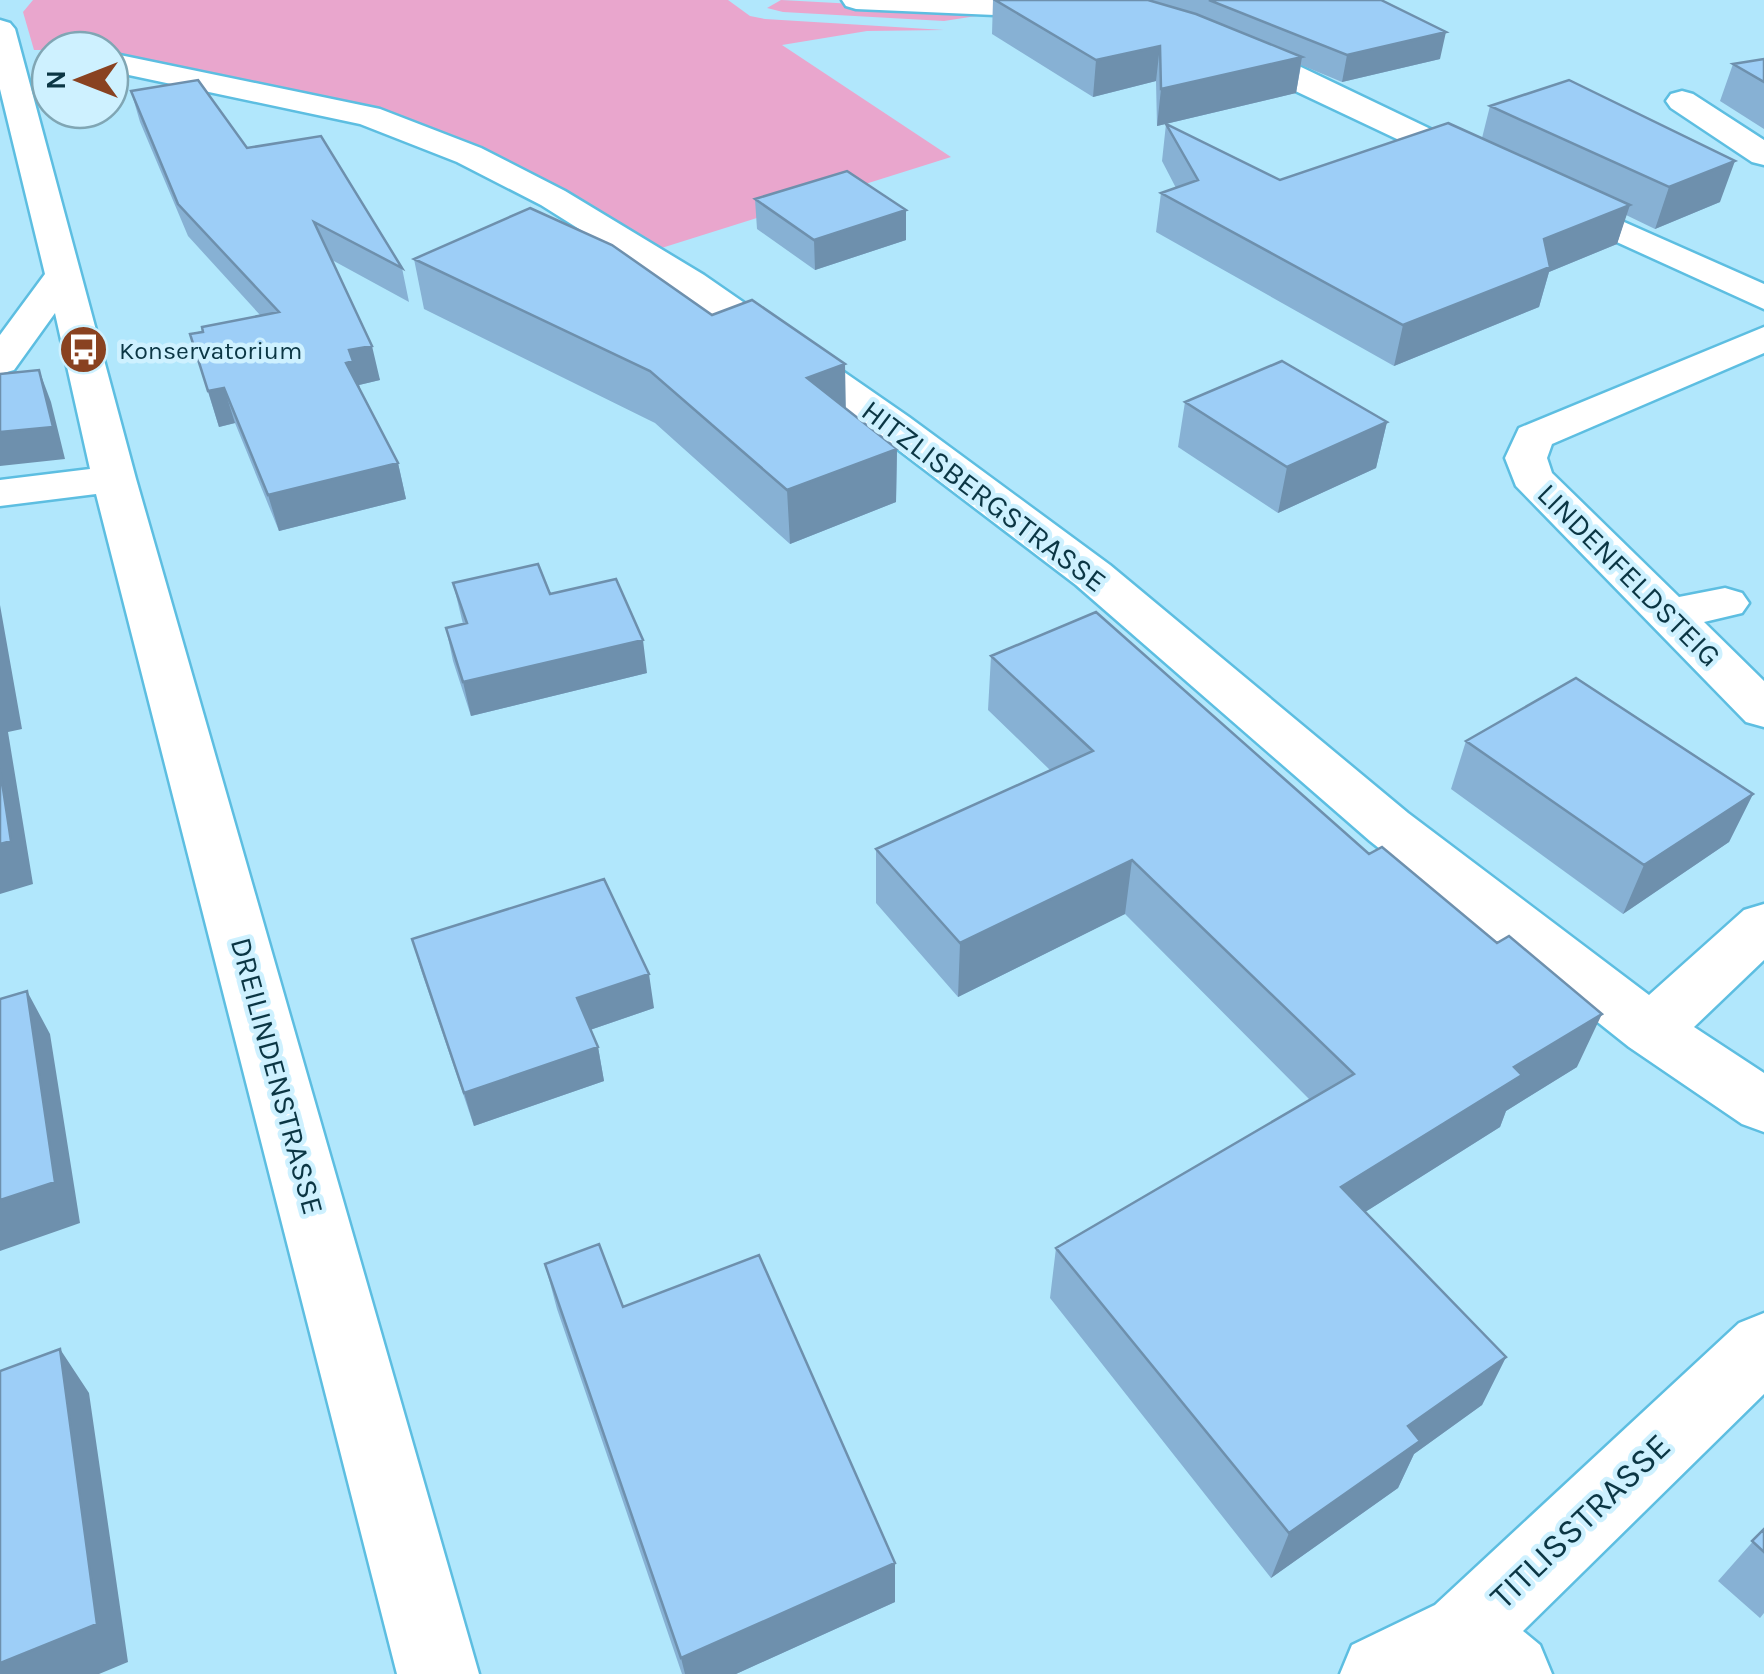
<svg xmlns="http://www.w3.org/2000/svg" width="1764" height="1674" viewBox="0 0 1764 1674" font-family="Karla,sans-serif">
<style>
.green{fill:#e9a6cd}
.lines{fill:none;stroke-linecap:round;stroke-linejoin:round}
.minor-casing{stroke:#5dbee1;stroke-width:5}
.minor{fill:#fff;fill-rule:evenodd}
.wall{fill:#87b1d4}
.shaded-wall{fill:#6e90ad}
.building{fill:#9dcef7;stroke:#6e90ad;stroke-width:2.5}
.labels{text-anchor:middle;stroke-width:9;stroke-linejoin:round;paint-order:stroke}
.far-poi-label{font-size:25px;fill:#0b3644;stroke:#cef1ff;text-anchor:start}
.street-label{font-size:30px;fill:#0b3644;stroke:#cef1ff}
.near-street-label{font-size:35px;fill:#0b3644;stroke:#cef1ff}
</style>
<rect width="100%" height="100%" fill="#b1e7fc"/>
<!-- green -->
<path class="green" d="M33 0H728L750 16 765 19 944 30 867 31 782 45 951 157 652 251 437 135 110 59V50H34L23 12Z
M781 0 1002 12 944 21 783 12 767 8Z"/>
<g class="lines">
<defs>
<path id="minor" d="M842 0H1059L1078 3 1082 9 1078 15 1068 18 856 9 846 6Z
M0 20 10 23 15 29 136 479 479 1674H397L96 494 0 506V480L90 469 55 313 14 370 0 374V335L45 274 0 89Z
M1228 39 1301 67 1493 159 1498 166 1493 173H1469L1217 54 1213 48 1217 42Z
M110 53 380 109 481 148 565 191 704 275 909 417 1110 565 1408 813 1649 995 1744 910 1764 904V960L1694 1027 1764 1073V1132L1742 1124 1629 1047 1370 841 1076 585 879 435 678 291 541 205 457 162 360 124 110 71Z
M1682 91 1693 94 1764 140V165L1752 162 1671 108 1666 101 1671 94Z
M1554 191 1764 284V309L1542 208 1537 201 1542 194Z
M1764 327V353L1552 444 1547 458 1552 473 1679 597 1725 588 1742 593 1749 603 1742 613 1704 622 1764 681V727L1746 722 1516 486 1505 458 1519 428Z
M1764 1313V1394L1523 1631 1540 1645 1552 1674H1340L1352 1645 1435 1605 1739 1323Z"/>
</defs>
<!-- minor casing -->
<use href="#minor" class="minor-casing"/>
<!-- minor -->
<use href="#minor" class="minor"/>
</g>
<!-- wall -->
<path class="wall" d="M993 0H1381L1440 59 1342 82 1301 65 1296 93 1157 126 1156 81 1093 97 992 34Z
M1764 59V129L1720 101 1733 64Z
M131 91 247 148 402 268 409 302 332 260 380 380 359 385 361 391 398 463 406 499 279 531 235 423 219 427 190 334 260 315 188 236 140 122Z
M1490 106 1720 202 1655 229 1626 215 1617 244 1549 272 1539 307 1394 366 1156 232 1161 193 1176 188 1162 161 1166 124 1280 180 1482 138Z
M755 199 906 210V240L815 270 757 229Z
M414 259 897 449 896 502 790 544 655 423 424 309Z
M1185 402 1387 422 1376 468 1278 513 1178 447Z
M453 583 550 594 647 673 471 716 453 661 446 628 463 624Z
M991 656 1577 1067 1506 1111 1500 1127 1365 1212 1506 1357 1482 1405 1414 1454 1398 1488 1271 1578 1050 1298 1056 1248 1310 1100 1125 914 958 997 876 903V849L1050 770 988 710Z
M1466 741 1753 794 1729 842 1623 914 1451 789Z
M412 939 654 1008 590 1030 598 1047 604 1081 474 1126 422 973Z
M545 1264 623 1307 895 1563V1602L736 1674H682L557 1309Z
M1764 1529V1613L1760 1618 1718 1581Z"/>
<!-- shaded-wall -->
<path class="shaded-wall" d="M1446 32 1440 59 1342 82 1347 55Z
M1160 46 1156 81 1093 97 1096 60Z
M1302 57 1296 93 1157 126 1161 89Z
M1735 161 1720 202 1655 229 1669 187Z
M1630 205 1617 244 1549 272 1539 307 1394 366 1403 325 1544 239Z
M906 210V240L815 270 814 240Z
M372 346 380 380 359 385 362 396 346 363 349 350Z
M845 364 846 416 807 378Z
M39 370 51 402 65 459 0 466V432Z
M224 388 235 423 219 427 208 391Z
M1387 422 1376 468 1278 513 1287 467Z
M897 449 896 502 790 544 787 490Z
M398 463 406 499 279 531 268 495Z
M0 605 22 729 8 732 33 884 0 894Z
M643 640 647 673 471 716 463 682Z
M1753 794 1729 842 1623 914 1644 865Z
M1132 860 1125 914 958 997 960 943Z
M649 974 654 1008 584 1032 577 998Z
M27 991 50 1034 80 1223 0 1251V1200Z
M1602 1014 1577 1067 1506 1111 1500 1127 1324 1238 1341 1187 1514 1067Z
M598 1047 604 1081 474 1126 464 1093Z
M60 1349 89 1393 128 1662 99 1674H0V1663Z
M1506 1357 1482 1405 1414 1454 1398 1488 1271 1578 1289 1533 1408 1426Z
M895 1563V1602L736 1674H685L681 1658Z"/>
<!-- building -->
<path class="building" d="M995 0H1148L1196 14 1302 57 1161 89 1160 46 1096 60Z
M1209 0H1381L1446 32 1347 55Z
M1764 59V82L1733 64Z
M198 80 247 148 321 136 402 268 314 222 372 346 349 350 353 361 346 363 398 463 268 495 224 388 208 391 190 334 203 332 202 327 279 312 178 204 131 91Z
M1569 80 1735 161 1669 187 1490 106Z
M1448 123 1630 205 1544 239 1550 267 1403 325 1161 193 1198 180 1166 124 1280 180Z
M847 171 906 210 814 240 755 199Z
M530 208 612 245 712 315 752 300 845 364 807 378 897 449 787 490 650 371 414 259Z
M1282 361 1387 422 1287 467 1185 402Z
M39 370 53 427 0 432V374Z
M538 564 550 594 616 579 643 640 463 682 446 628 467 623 453 583Z
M1096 612 1369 854 1382 847 1497 943 1509 936 1602 1014 1514 1067 1522 1075 1341 1187 1506 1357 1408 1426 1420 1441 1289 1533 1056 1248 1354 1074 1132 860 960 943 876 849 1093 751 991 656Z
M1576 678 1753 794 1644 865 1466 741Z
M0 769 11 841 0 844Z
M604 879 649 974 577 998 598 1047 464 1093 412 939Z
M27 991 55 1182 0 1200V999Z
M599 1244 623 1307 759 1255 895 1563 681 1658 545 1264Z
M60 1349 97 1624 0 1663V1371Z
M1764 1529V1552L1752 1541Z"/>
<!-- icons -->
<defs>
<symbol id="bus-disc" viewBox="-11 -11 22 22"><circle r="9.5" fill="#894221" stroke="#cef1ff"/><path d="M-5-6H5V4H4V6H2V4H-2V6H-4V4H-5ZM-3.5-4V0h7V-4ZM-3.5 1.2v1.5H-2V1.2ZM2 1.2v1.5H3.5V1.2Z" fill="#fff"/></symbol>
</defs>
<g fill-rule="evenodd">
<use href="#bus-disc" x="56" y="322" width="55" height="55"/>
</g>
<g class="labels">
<!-- far-poi labels -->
<g class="far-poi-label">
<text x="119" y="359">Konservatorium</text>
</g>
<!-- street labels -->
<g class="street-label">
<text transform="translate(984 496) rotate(37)" y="10">HITZLISBERGSTRASSE</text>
<text transform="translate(1629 575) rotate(45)" y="10">LINDENFELDSTEIG</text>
<text transform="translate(277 1076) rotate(75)" y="10">DREILINDENSTRASSE</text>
</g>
<!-- near-street labels -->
<g class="near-street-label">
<text transform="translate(1580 1521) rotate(-44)" y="12">TITLISSTRASSE</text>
</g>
</g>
<!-- north arrow -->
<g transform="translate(80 80) rotate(270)"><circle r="48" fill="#cef1ff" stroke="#80a6b4" stroke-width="2.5"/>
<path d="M0-8L18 38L0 25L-18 38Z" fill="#894221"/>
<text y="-15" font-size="28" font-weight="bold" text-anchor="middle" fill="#0b3644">N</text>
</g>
</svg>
